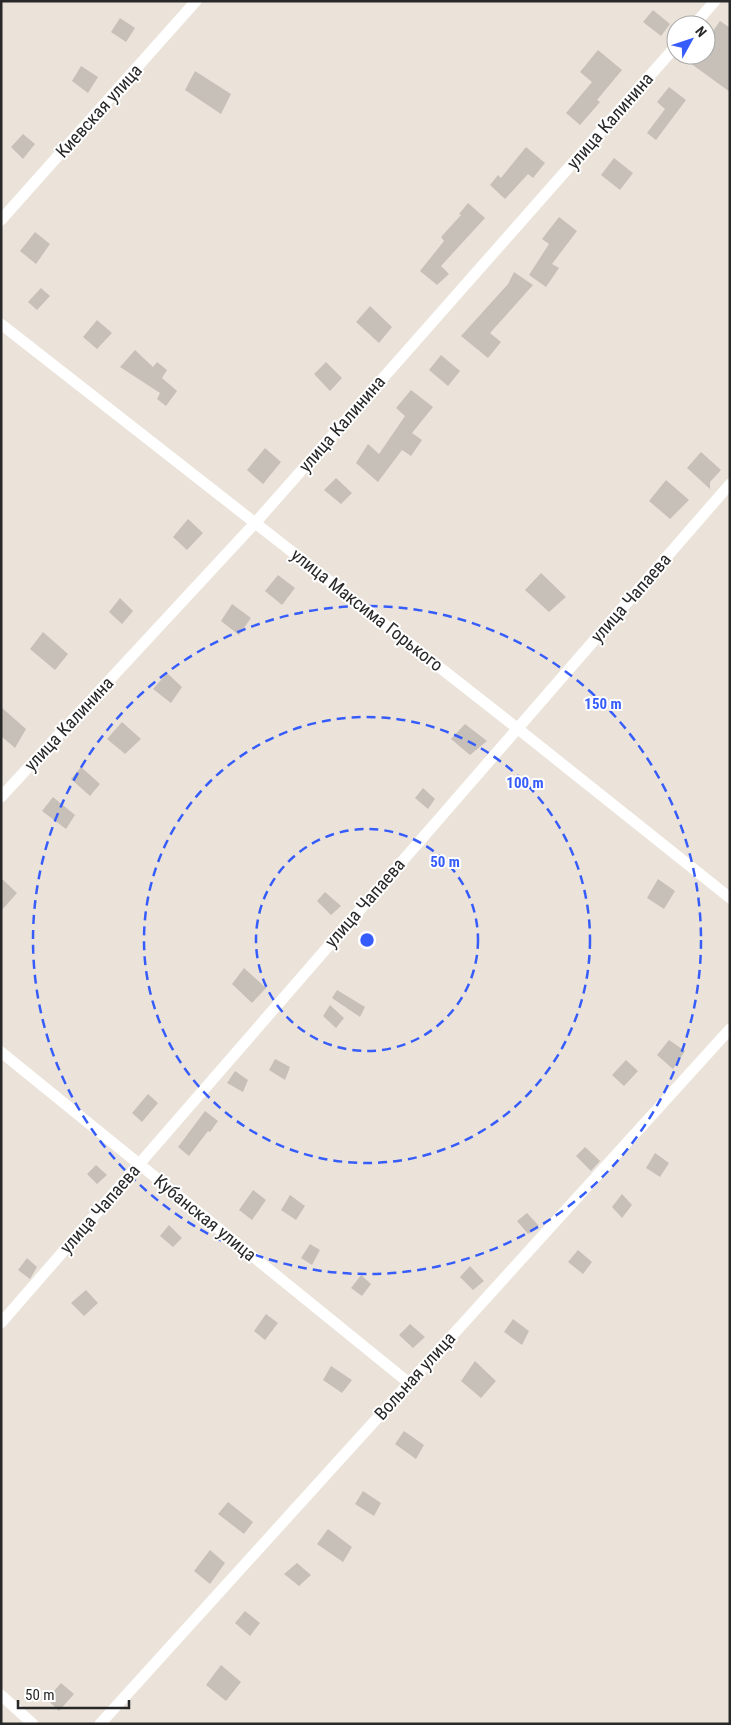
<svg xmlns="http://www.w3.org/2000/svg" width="731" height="1725" viewBox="0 0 731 1725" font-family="'Roboto Condensed',sans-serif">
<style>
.building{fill:#c6c0b9}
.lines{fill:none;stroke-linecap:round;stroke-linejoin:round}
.minor{stroke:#fff;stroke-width:11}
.ring{fill:none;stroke:#365dfb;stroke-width:2.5;stroke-dasharray:9 6}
.labels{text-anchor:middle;stroke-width:4;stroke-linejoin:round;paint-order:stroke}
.street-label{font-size:18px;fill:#282828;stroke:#fff}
.centre{fill:#365dfb;stroke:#fff;stroke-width:2.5}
.ring-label{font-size:15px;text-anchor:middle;font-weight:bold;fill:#365dfb;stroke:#fff;stroke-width:4;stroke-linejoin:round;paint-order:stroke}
</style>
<rect width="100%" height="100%" fill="#ebe3d9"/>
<!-- building -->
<path class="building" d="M653 10 670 24 661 36 643 22Z
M120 18 135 28 126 42 111 32Z
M720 21 730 28V92L690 63 696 55H706V41Z
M598 50 622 70 597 100 600 102 580 125 566 113 592 82 580 72Z
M81 66 98 77 88 93 72 81Z
M195 71 231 94 221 114 185 90Z
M669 87 686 100 656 140 647 133 665 109 657 102Z
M23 134 35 144 23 159 11 147Z
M526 147 545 163 533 178 528 174 505 199 490 185 498 175 501 178Z
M614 158 633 173 620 190 601 175Z
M468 203 485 218 441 266 449 274 437 285 420 271 444 241 441 237 461 215 459 214Z
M559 217 577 231 552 264 559 268 546 287 529 275 549 244 542 239Z
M35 232 50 244 36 264 20 251Z
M514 272 533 285 490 333 501 342 488 358 461 336 508 284Z
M41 288 50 296 37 310 28 302Z
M370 306 392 327 379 343 356 322Z
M97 320 112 333 97 349 83 337Z
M135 350 153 367 157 362 167 370 162 378 177 391 166 406 157 399 160 393 120 367Z
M441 355 460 371 448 386 429 370Z
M326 362 342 378 330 391 314 374Z
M411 390 433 407 412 433 422 440 411 456 402 450 378 482 356 463 368 444 379 454 405 416 396 408Z
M265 448 281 462 263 484 247 470Z
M701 452 721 470 710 482V489L687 468Z
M336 478 352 493 341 504 324 490Z
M666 480 689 500 670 519 649 501Z
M188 519 203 533 187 550 173 537Z
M541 573 566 597 549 612 525 590Z
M278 575 295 588 282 605 265 591Z
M120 598 133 611 122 624 109 612Z
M232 604 251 618 239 635 221 621Z
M43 632 68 654 55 670 30 649Z
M167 673 182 687 171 703 153 689Z
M1 707 26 729 15 748 1 736Z
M122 722 141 739 125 754 107 739Z
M465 724 487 741 470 755 451 739Z
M81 767 100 784 90 796 71 779Z
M423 788 435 799 428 809 415 798Z
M53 797 75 815 66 829 42 811Z
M1 878 17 893 1 911Z
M658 879 675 891 664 909 647 898Z
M325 892 341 906 331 915 317 901Z
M244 968 266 988 252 1003 232 984Z
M337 990 365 1007 360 1017 332 998Z
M330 1005 344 1018 336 1028 323 1016Z
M669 1040 685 1051 673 1069 657 1055Z
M275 1059 290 1067 285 1080 269 1070Z
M626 1060 638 1071 624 1086 612 1075Z
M235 1071 248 1080 243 1092 227 1083Z
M148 1094 158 1103 142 1122 132 1113Z
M205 1111 218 1121 210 1132 208 1131 189 1156 178 1147Z
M585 1147 600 1161 591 1171 576 1156Z
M655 1153 669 1163 660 1177 646 1168Z
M96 1165 107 1175 97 1184 87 1174Z
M253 1190 266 1200 252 1220 239 1210Z
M622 1194 632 1205 622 1218 612 1207Z
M290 1195 305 1206 296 1220 281 1210Z
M527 1213 539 1226 528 1234 517 1221Z
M169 1225 182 1238 173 1247 160 1236Z
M310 1244 320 1250 312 1265 301 1258Z
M578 1250 592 1262 583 1274 568 1262Z
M27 1258 37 1267 30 1279 18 1270Z
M470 1266 484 1281 473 1290 460 1277Z
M361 1275 371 1284 362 1296 351 1288Z
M86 1290 98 1303 84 1316 71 1303Z
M266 1314 278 1323 265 1340 254 1331Z
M513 1319 529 1331 522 1345 504 1332Z
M410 1324 425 1337 413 1348 399 1335Z
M475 1361 496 1381 481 1398 461 1381Z
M331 1366 352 1380 342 1393 323 1380Z
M404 1431 424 1445 416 1459 395 1444Z
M363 1491 381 1503 374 1516 355 1504Z
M228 1502 253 1522 244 1534 218 1514Z
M328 1529 352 1547 343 1562 317 1544Z
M210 1550 225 1563 210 1584 194 1571Z
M297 1563 311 1575 299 1586 284 1574Z
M245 1611 260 1623 250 1636 235 1623Z
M221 1665 241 1682 226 1701 206 1685Z
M61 1683 74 1694 59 1711 47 1699Z"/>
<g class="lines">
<!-- minor -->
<path class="minor" d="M694 25 715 1
M1 220 196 1
M1 324 517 728 730 898
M1 797 256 522 676 46
M1 1052 409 1383
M1 1323 730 484
M1 1695 33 1724
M100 1724 730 1029"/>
</g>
<!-- distance rings -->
<g class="ring">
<circle cx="367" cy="940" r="111"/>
<circle cx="367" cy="940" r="223"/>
<circle cx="367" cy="940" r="334"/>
</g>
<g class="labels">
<!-- street labels -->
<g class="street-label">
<text transform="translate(99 111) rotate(-48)" y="6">Киевская улица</text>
<text transform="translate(610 121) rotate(-49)" y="6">улица Калинина</text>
<text transform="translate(342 424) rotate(-49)" y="6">улица Калинина</text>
<text transform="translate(631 598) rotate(-49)" y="6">улица Чапаева</text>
<text transform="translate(367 610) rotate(38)" y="6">улица Максима Горького</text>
<text transform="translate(69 724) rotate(-47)" y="6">улица Калинина</text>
<text transform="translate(365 903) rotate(-49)" y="6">улица Чапаева</text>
<text transform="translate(100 1209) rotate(-49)" y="6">улица Чапаева</text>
<text transform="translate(205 1218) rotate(39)" y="6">Кубанская улица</text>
<text transform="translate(415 1376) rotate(-48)" y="6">Вольная улица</text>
</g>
</g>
<circle cx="367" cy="940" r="8" class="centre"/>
<g class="ring-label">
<text x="603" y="709">150 m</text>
<text x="525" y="788">100 m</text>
<text x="445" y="867">50 m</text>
</g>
<!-- border -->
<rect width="731" height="1725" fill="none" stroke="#282828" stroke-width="5"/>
<!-- north arrow -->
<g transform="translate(691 40) rotate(50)"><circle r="24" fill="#ffffff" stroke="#a9a9a9"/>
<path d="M0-4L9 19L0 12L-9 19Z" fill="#365dfb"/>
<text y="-8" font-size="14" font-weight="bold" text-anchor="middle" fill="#282828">N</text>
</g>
<!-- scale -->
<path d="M18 1700v8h111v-8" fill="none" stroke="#282828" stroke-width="2.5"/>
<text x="25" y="1700" font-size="15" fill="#282828" stroke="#ffffff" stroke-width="4" paint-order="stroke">50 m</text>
</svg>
